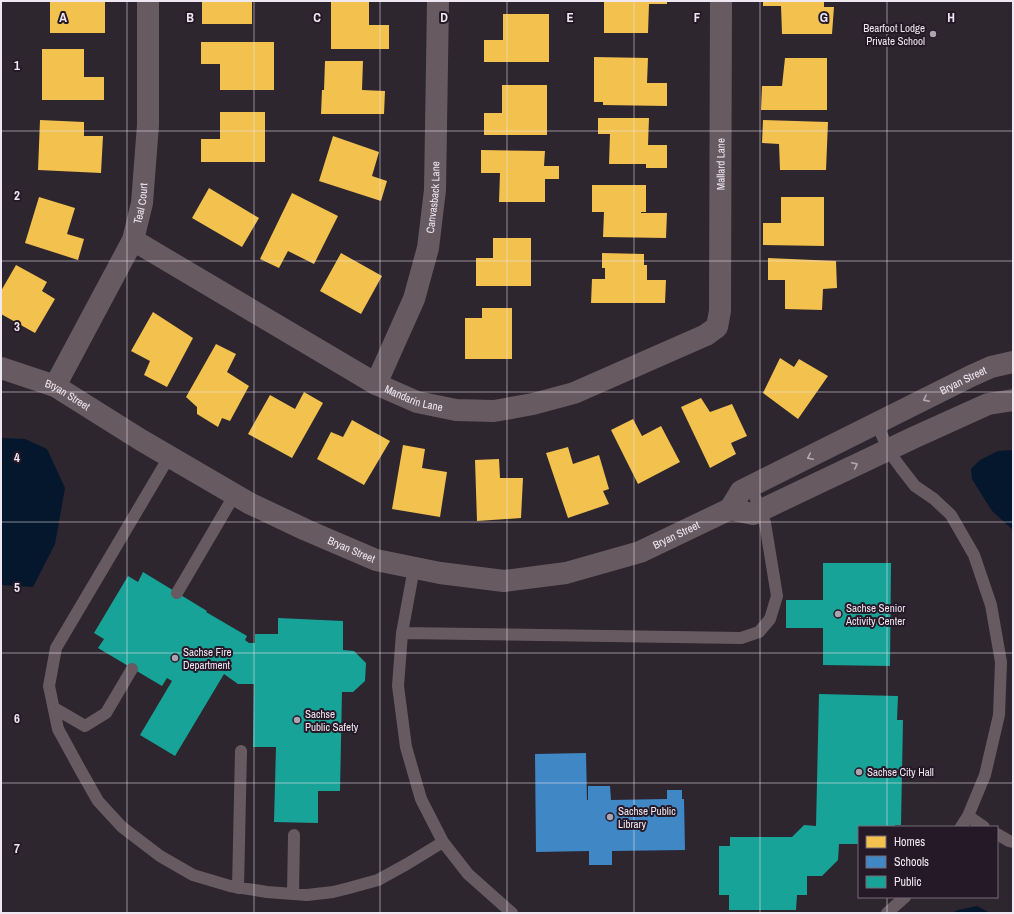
<svg xmlns="http://www.w3.org/2000/svg" width="1014" height="914" viewBox="0 0 1014 914" font-family="'Archivo Narrow',sans-serif">
<style>
.water{fill:#04172d}
.homes{fill:#f2c14e}
.schools{fill:#3f88c5}
.public{fill:#17a398}
.lines{fill:none;stroke-linecap:round;stroke-linejoin:round}
.service{stroke:#685a61;stroke-width:12}
.minor{stroke:#685a61;stroke-width:22}
.tertiary{stroke:#685a61;stroke-width:22}
.oneway{stroke:#b2a8b0}
.grid{fill:none;stroke:#efe7f1;stroke-width:1;stroke-opacity:0.55}
.poi-dot{fill:#aba3ad;stroke:#251928;stroke-width:1.5}
.labels{text-anchor:middle;stroke-width:4;stroke-linejoin:round;paint-order:stroke}
.poi-label{font-size:11px;fill:#efe7f1;stroke:#251928;text-anchor:start}
.street-label{font-size:11px;fill:#efe7f1;stroke:#251928}
.grid-label{font-size:13px;text-anchor:middle;font-weight:bold;fill:#efe7f1;stroke:#251928;stroke-width:4;stroke-linejoin:round;paint-order:stroke}
</style>
<rect width="100%" height="100%" fill="#2d262e"/>
<!-- water -->
<path class="water" d="M1 438 25 439 47 449 65 488 55 544 33 587 1 585Z
M1012 450H1013V530L992 511 985 500 972 479 971 469 980 460 998 451Z
M977 906 990 913H952L958 910Z"/>
<!-- homes -->
<path class="homes" d="M50 1H105V33H50Z
M202 1H252V24H202Z
M331 1H369V25H389V49H331Z
M604 1H667V4H649L648 33H604Z
M763 1H824V7H834L832 34H782L781 6H763Z
M503 14H549V62H484V40H503Z
M201 42H274V90H220V64H201Z
M42 49H84V77H104V100H42Z
M594 57 648 58 647 83H667V106L603 105V102H594Z
M785 58H827V110H761L762 86H782Z
M325 61H363L362 90 385 91 384 114H321L322 90H324Z
M502 85H547V135H484V113H502Z
M220 112H265V162H201V139H220Z
M598 118H649L648 145H667V168H646V164H609L610 134H598Z
M40 120 84 122V136H103L101 173 38 170Z
M763 120 828 122 826 170H780L779 144 762 143Z
M333 136 379 152 372 176 387 181 381 201 319 181Z
M481 150 545 151 544 166H559V179H545V202H499L500 173H481Z
M592 185H646V212H641V213H667L666 238 603 237 604 212H592Z
M209 188 259 218 242 247 192 218Z
M292 193 338 216 314 264 288 251 279 268 260 259Z
M39 197 75 208 67 234 84 239 78 260 25 243Z
M781 197H824V246L763 245V223H781Z
M493 238H531V286H476V258H493Z
M341 253 382 276 361 314 320 291Z
M602 253 644 254V265H647V280H666L665 303H591L592 279H605V268H602Z
M768 258 836 261 837 288 823 289 822 310 785 309V280H768Z
M16 265 47 282 42 291 55 299 35 333 1 314V291Z
M482 308H512V359H465V318H482Z
M153 312 193 338 167 387 144 375 150 361 131 351Z
M216 344 236 354 227 372 249 386 230 421 222 418 218 427 197 414V407L186 397Z
M780 358 794 367 799 359 828 376 798 419 763 393Z
M304 392 323 403 292 458 248 434 270 395 295 409Z
M701 398 710 412 732 404 747 436 731 443 736 454 710 468 681 407Z
M633 419 642 436 661 426 680 462 638 484 611 430Z
M352 420 390 441 364 485 317 459 331 432 343 437Z
M403 445 425 449 422 468 447 472 440 517 392 509Z
M568 447 573 464 599 455 609 489 603 491 609 504 568 518 546 453Z
M499 459 500 478H523L521 518 477 521 475 460Z"/>
<!-- schools -->
<path class="schools" d="M586 753 587 800H588V786H610L611 800 667 799V790H682V799H684L685 850 612 851V865H589V851L536 852 535 754Z"/>
<!-- public -->
<path class="public" d="M823 563H891L890 666 823 665V628H786V600H823Z
M143 572 207 611 206 612 247 636 245 640 249 643H255V634H278V618L343 621V650L354 651 366 663 365 681 353 692H342L340 791H318V823L274 822 276 747H253L254 684H238L224 674 175 756 140 735 172 681 167 678 162 686 98 648 104 639 94 633 128 576 138 582Z
M819 694 898 696 897 720H903L901 825H895V827H859V844H839L838 860 822 876H807V895H797L796 910H729V895H719V846H730V837H792L804 825 816 826Z"/>
<g class="lines">
<!-- service -->
<path class="service" d="M877 423 888 450 901 468 915 486 934 499 951 515 974 555 991 605 1001 662 999 715 985 775 968 816 961 827
M169 457 56 648 49 686 58 729 81 771 98 801 122 827 160 856 193 875 230 886 267 892 307 895 333 892 349 888 378 880 407 864 443 842
M414 568 402 633 398 686 406 747 421 799 443 842 468 874 512 913
M177 593 235 494
M402 633 741 638 759 632 770 619 777 596 765 523 761 510 750 486
M54 708 85 726 106 713 132 669
M968 816 984 827
M997 834 1009 841 1013 842
M238 888 241 751
M293 894 294 835
M887 913 905 897"/>
<!-- minor -->
<g class="minor">
<path id="s1" d="M133 240 376 384 417 402 456 410 494 411 533 404 574 393 706 335 717 327 720 311 721 1"/>
<path id="s2" d="M376 384 414 299 428 248 435 190 438 1"/>
<path id="s3" d="M55 386 133 240 142 203 148 125V1"/>
</g>
<!-- tertiary -->
<g class="tertiary">
<path id="s4" d="M1 368 55 386 141 440 249 503 306 530 376 560 440 573 504 581 566 573 640 552 730 509 741 491 971 376 991 367 1013 362"/>
<path d="M730 509 753 514 915 437 988 404 1013 400"/>
</g>
</g>
<!-- one-way arrows -->
<defs><path id="oneway-chevron" d="M-2-3.5L2.5 0L-2 3.5" fill="none" stroke-width="1.6" stroke-linecap="round" stroke-linejoin="round"/></defs>
<g class="oneway">
<use href="#oneway-chevron" transform="translate(926 399) rotate(153)"/>
<use href="#oneway-chevron" transform="translate(810 457) rotate(154)"/>
<use href="#oneway-chevron" transform="translate(855 465) rotate(-25)"/>
</g>
<!-- grid -->
<path class="grid" d="M127 1V913M254 1V913M380 1V913M507 1V913M634 1V913M760 1V913M887 1V827M1 131H1013M1 261H1013M1 392H1013M1 522H1013M1 653H1013M1 783H1013M887 897V913"/>
<!-- markers -->
<g class="poi-dot">
<circle cx="933" cy="34" r="4"/>
<circle cx="838" cy="614" r="4"/>
<circle cx="175" cy="658" r="4"/>
<circle cx="297" cy="720" r="4"/>
<circle cx="859" cy="772" r="4"/>
<circle cx="610" cy="817" r="4"/>
</g>
<g class="labels">
<!-- poi labels -->
<g class="poi-label">
<text x="925" y="32" text-anchor="end">Bearfoot Lodge<tspan x="925" dy="13">Private School</tspan></text>
<text x="846" y="612">Sachse Senior<tspan x="846" dy="13">Activity Center</tspan></text>
<text x="183" y="656">Sachse Fire<tspan x="183" dy="13">Department</tspan></text>
<text x="305" y="718">Sachse<tspan x="305" dy="13">Public Safety</tspan></text>
<text x="867" y="776">Sachse City Hall</text>
<text x="618" y="815">Sachse Public<tspan x="618" dy="13">Library</tspan></text>
</g>
<!-- street labels -->
<g class="street-label">
<text dy="4" stroke="none"><textPath href="#s1" startOffset="808">Mallard Lane</textPath></text>
<text dy="4" stroke="none"><textPath href="#s2" startOffset="197">Canvasback Lane</textPath></text>
<text dy="4" stroke="none"><textPath href="#s3" startOffset="203">Teal Court</textPath></text>
<text dy="4" stroke="none"><textPath href="#s4" startOffset="1061">Bryan Street</textPath></text>
<text dy="4" stroke="none"><textPath href="#s4" startOffset="72">Bryan Street</textPath></text>
<text dy="4" stroke="none"><textPath href="#s1" startOffset="323">Mandarin Lane</textPath></text>
<text dy="4" stroke="none"><textPath href="#s4" startOffset="732">Bryan Street</textPath></text>
<text dy="4" stroke="none"><textPath href="#s4" startOffset="396">Bryan Street</textPath></text>
</g>
</g>
<g class="grid-label">
<text x="63" y="22">A</text>
<text x="190" y="22">B</text>
<text x="317" y="22">C</text>
<text x="444" y="22">D</text>
<text x="570" y="22">E</text>
<text x="697" y="22">F</text>
<text x="824" y="22">G</text>
<text x="951" y="22">H</text>
<text x="17" y="70">1</text>
<text x="17" y="200">2</text>
<text x="17" y="331">3</text>
<text x="17" y="462">4</text>
<text x="17" y="592">5</text>
<text x="17" y="723">6</text>
<text x="17" y="853">7</text>
</g>
<!-- border -->
<rect width="1014" height="914" fill="none" stroke="#efe7f1" stroke-width="4"/>
<!-- legend -->
<rect x="858" y="826" width="140" height="72" fill="#251928" stroke="#766b78"/>
<rect x="866" y="836" width="20" height="12" fill="#f2c14e" stroke="#766b78"/>
<text x="894" y="846" font-size="12" fill="#efe7f1">Homes</text>
<rect x="866" y="856" width="20" height="12" fill="#3f88c5" stroke="#766b78"/>
<text x="894" y="866" font-size="12" fill="#efe7f1">Schools</text>
<rect x="866" y="876" width="20" height="12" fill="#17a398" stroke="#766b78"/>
<text x="894" y="886" font-size="12" fill="#efe7f1">Public</text>
</svg>
